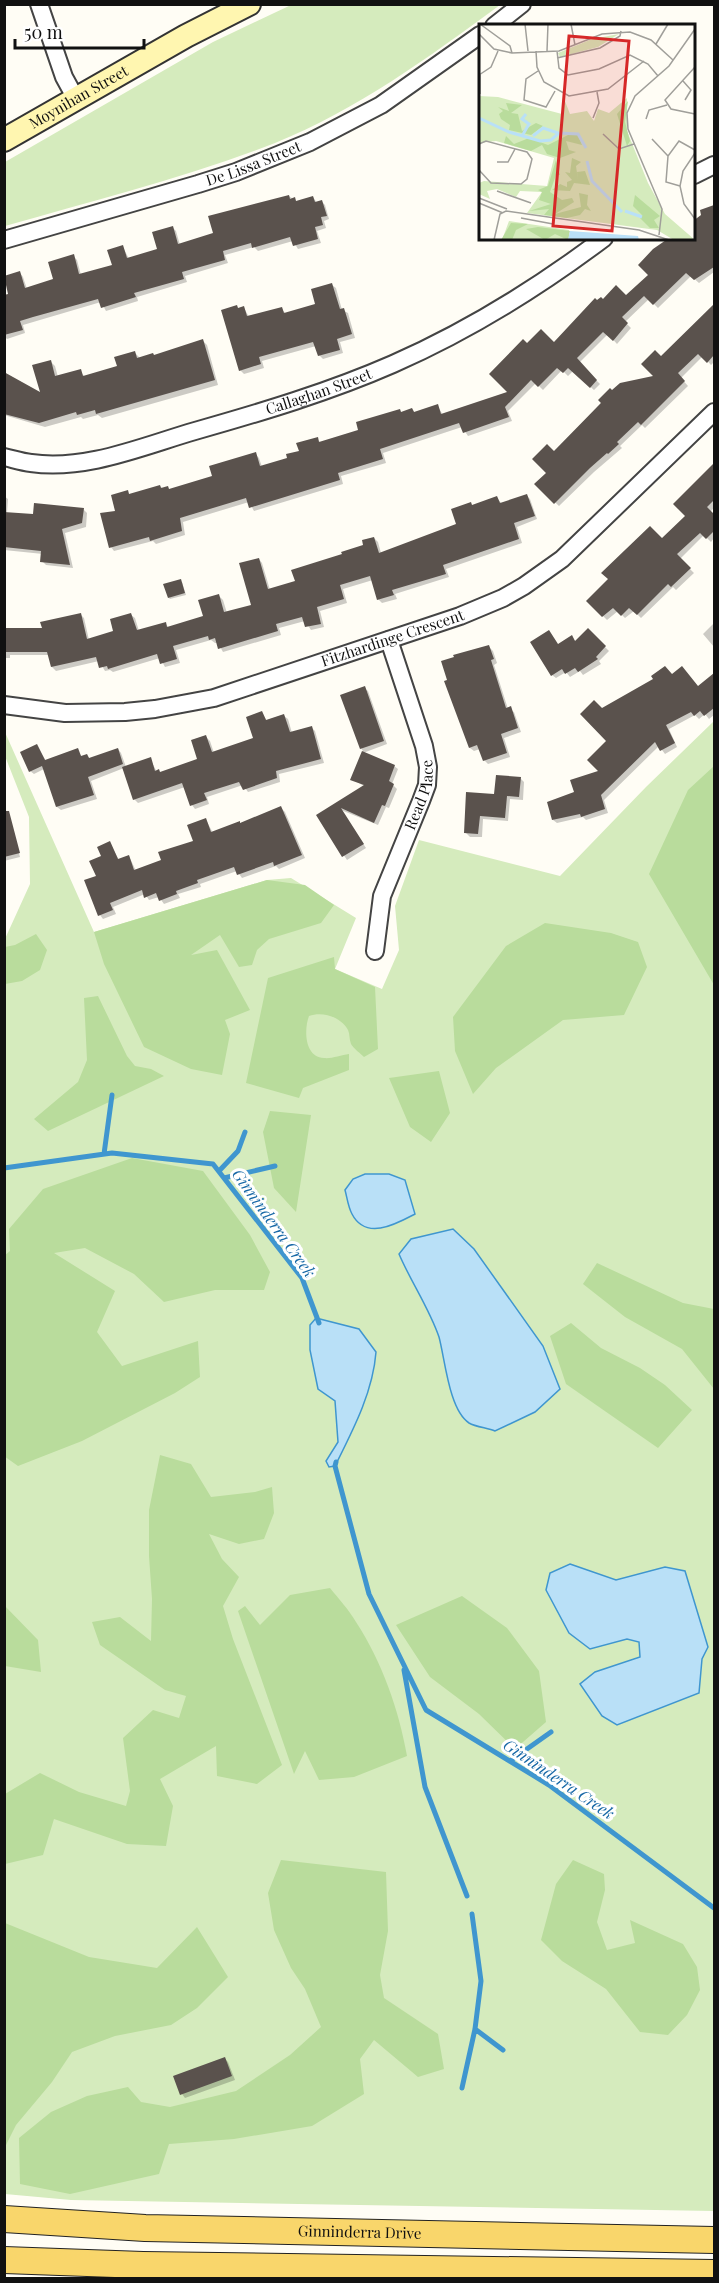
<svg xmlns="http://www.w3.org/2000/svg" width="719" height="2283" viewBox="0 0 719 2283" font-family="'Playfair Display',serif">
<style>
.green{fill:#d5ebbd}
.forest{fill:#b9dc9c}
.water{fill:#b9e0f7;stroke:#3f96cf;stroke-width:1.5}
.shadow{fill:#0003}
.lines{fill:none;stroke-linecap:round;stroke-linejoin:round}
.stream{stroke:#3f96cf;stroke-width:5}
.building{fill:#5a524d}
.street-casing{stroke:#444;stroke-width:20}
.secondary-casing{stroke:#333;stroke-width:26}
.primary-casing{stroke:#222;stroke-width:28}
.street{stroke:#fff;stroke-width:16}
.secondary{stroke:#fff6b0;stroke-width:22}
.primary{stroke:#f9d66b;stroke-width:26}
.labels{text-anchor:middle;stroke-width:6;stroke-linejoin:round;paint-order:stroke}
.street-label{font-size:15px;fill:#111;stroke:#fff}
.water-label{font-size:16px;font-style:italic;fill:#1768a6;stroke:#fff}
.inset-river{fill:none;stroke:#b9e0f7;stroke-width:3}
.inset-road{fill:none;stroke:#a09f9a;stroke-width:1.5}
.view{fill:#d62828;fill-opacity:0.15;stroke:#d62828;stroke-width:3}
.inset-edge{fill:none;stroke:#111;stroke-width:3}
</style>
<rect width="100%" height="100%" fill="#fffdf5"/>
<!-- green -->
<path class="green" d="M291 5H500C429 57 357 110 275 143 187 177 95 200 5 226V162L213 42Z
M714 721V2211L71 2200 5 2194 4 941 30 884 29 817 5 756 4 730 94 932 267 880 291 878 356 918 335 969 382 989 399 950 395 906 419 840 560 876 646 787Z"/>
<!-- forest -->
<path class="forest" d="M714 766V985L649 874 688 790Z
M267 880 305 885 334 905 321 923 269 939 257 950 252 965 239 967 220 935 191 955 217 950 250 1010 225 1020 230 1034 222 1075 191 1069 144 1047 104 964 94 932Z
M545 923 611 933 638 942 647 967 624 1015 563 1020 496 1068 473 1094 455 1051 453 1017 506 946Z
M36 934 47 950 40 970 22 981 5 984V947L15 945Z
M334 957 335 969 375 987 378 1049 364 1057C361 1054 353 1048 351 1044 349 1039 350 1034 348 1030 341 1017 323 1011 309 1016 304 1029 304 1057 324 1058 331 1059 341 1055 349 1054V1070L303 1088 299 1098 246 1083 268 978Z
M98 996 127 1056 135 1066 151 1069 164 1076 48 1131 34 1119 78 1082 87 1060 84 998Z
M439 1071 450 1113 431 1142 410 1127 389 1078Z
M270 1111 311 1115 296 1212 274 1188 263 1132Z
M132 1158 203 1171 250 1235 270 1272 264 1290H215L164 1302 134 1274 85 1248 54 1253 115 1291 97 1332 122 1366 198 1341 200 1377 175 1393 82 1441 18 1466 4 1456V1256L10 1251 9 1229 43 1189Z
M597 1263 683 1303 714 1309V1389L682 1349 625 1317 583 1284Z
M571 1323 601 1348 640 1368 665 1385 692 1410 658 1448 566 1384 550 1336Z
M160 1455 191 1464 211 1497 255 1492 272 1487 274 1513 264 1539 239 1544 209 1534 222 1559 239 1577 223 1606 233 1639 282 1765 257 1784 217 1776 216 1746 160 1779 173 1806 166 1846 127 1844 54 1819 43 1855 5 1864V1794L40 1773 79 1792 126 1806 130 1791 123 1738 153 1710 179 1718 186 1696 165 1690 100 1645 92 1622 120 1617 151 1641 152 1599 149 1556V1510Z
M330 1588C339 1599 349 1610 356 1622 382 1662 399 1710 407 1756L354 1777 319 1780 305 1751 294 1774 238 1611 245 1606 260 1625 290 1595Z
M462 1596 507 1628 539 1671 546 1722 515 1749 479 1714 430 1677 396 1625Z
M4 1605 38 1640 41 1672 5 1666Z
M281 1860 386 1872 388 1931 380 1975 384 1998 438 2034 444 2069 418 2077 374 2040 360 2059 364 2094 312 2126 234 2139 169 2144 159 2174 70 2194 20 2184 19 2138 51 2112 87 2096 128 2087 141 2102 170 2107 236 2091 290 2055 321 2027 305 1989 291 1968 274 1930 268 1893Z
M573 1860 604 1874 605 1890 597 1922 607 1950 635 1943 630 1920 683 1944 697 1967 700 1990 687 2015 668 2035 640 2032 606 1989 562 1961 541 1940 556 1884Z
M5 1923 89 1957 157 1968 197 1927 228 1977 197 2008 171 2025 115 2036 72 2052 52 2082 16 2125 5 2147Z"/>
<!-- water -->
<path class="water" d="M365 1174H389L405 1180 415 1214C396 1224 366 1241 352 1214 348 1207 347 1197 345 1190L353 1179Z
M453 1229 474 1249 543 1346 560 1389 535 1412 495 1431C488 1428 476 1427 469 1423 449 1410 445 1359 439 1337 429 1308 411 1282 399 1254L411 1239Z
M316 1318 359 1329 376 1352C373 1392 353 1430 335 1466L329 1467 326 1461 338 1442 335 1401 318 1389 310 1350V1325Z
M570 1564 616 1580 665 1567 685 1571 708 1647 702 1659 699 1693 617 1725 602 1716 580 1684 595 1672 640 1657 639 1642 627 1639 590 1649 569 1633 546 1590 550 1573Z"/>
<!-- shadow -->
<path class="shadow" d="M289 196 297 202 313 197 317 203 321 201 325 205 329 219 324 221 326 228 317 231 321 243 298 249 293 241 258 251 254 247 225 255 228 263 185 276 187 282 137 297 138 301 106 311 101 302 23 325 25 333 7 339 4 336V297L10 295 20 273 23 277 27 289 55 280 73 256 77 260 81 275 113 266 123 247 129 259 158 250 172 227 176 231 180 245 215 234 210 217Z
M714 207V272L699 283 691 276 658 308 649 299 625 322 631 328 617 344 608 334 579 363 600 384 594 390 573 371 568 376 562 370 543 390 536 383 508 411 512 421 468 436 462 427 383 453 386 463 341 476 343 484 254 511 249 502 183 522 185 535 156 544 153 541 114 551 111 547 117 512 127 492 130 495 160 486 163 489 170 490 214 477 255 454 259 458 262 467 289 459 317 439 321 443 360 431 412 409 415 413 437 405 443 415 510 393 527 345 554 344 603 301 626 297 694 238 703 216 702 211Z
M332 285 336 288 342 310 348 313 355 338 340 342 343 353 323 359 319 355 316 346 262 361 264 368 244 374 240 370 239 309 244 308 249 317 281 308 286 314 317 305Z
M710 310 714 314V362L711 365 703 356 681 378 688 386 645 428 642 425 620 446 622 448 594 472 559 506 536 484 548 473 554 453 612 391 656 377 661 358Z
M202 340 207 345 218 385 102 418 98 415 83 419 81 417 45 427 4 415V377L43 395 50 361 55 366 58 377 80 371 85 377 119 367 135 353 140 358 154 356Z
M714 466V508L710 512 714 516V538L711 542 704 535 680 559 694 573 676 590 673 587 641 618 634 611 625 618 618 611 607 620 588 601 662 540 687 516 675 504Z
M4 496 8 499 7 513 34 516 83 509 87 513 86 527 65 533 73 568 46 565 42 561 43 554 4 550Z
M527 496 530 499 537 519 517 527 522 543 446 569 449 577 395 594 397 599 382 603 378 599 373 580 343 589 347 603 320 611 324 627 311 630 305 621 279 628 281 635 223 652 218 643H215L211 640 176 650 180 663 165 667 160 658 113 672 110 670 105 671 99 661 56 671 52 667 49 655H10V658H4V630H44L81 615 84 618 89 640 115 632 131 615 135 618 139 631 165 623 169 628 204 618 219 596 223 600 227 613 253 606 259 559 262 563 270 590 297 582 365 546 374 538 378 542 381 553 458 525 472 506 497 498 502 504Z
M182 582 186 595 170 599 169 598Z
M714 623V647L703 634Z
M588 630 609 651 599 661 601 664 583 675 580 671 570 677 566 672 556 678 552 675 559 646 572 637 576 642Z
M489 647 493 651 497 663 494 665 508 709 514 712 521 732 504 738 510 757 488 764 484 760 480 749 474 751 470 748 446 682Z
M714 675V715L709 719 705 714 699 719 695 715 669 729 677 747 665 754 659 746 604 800 608 813 586 820 583 817 557 823 553 820 576 793 601 772 608 741 602 710 672 676 698 688Z
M364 688 368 691 387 744 363 753 394 766 398 769 392 784 397 789 389 808 386 807 378 825 341 810 366 848 347 860 318 816 364 786 352 779 363 751 361 748Z
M262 713 267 721 284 716 288 719 292 733 312 728 315 731 324 763 279 774 280 782 248 792 243 785 207 797 209 804 195 809 192 805 185 787 138 803 134 799 124 768 91 781 97 799 61 810 57 807 44 769 34 774 30 771 37 746 46 761 77 750 82 757 87 756 90 759 118 749 121 753 126 767 150 759 157 772 161 773 199 760 206 737 210 741 214 753 255 739Z
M520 778 524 782 523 800 510 799 508 821 483 819 482 837H470L466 833 496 795Z
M281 808 285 812 305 858 279 869 276 866 242 878 237 871 200 884 201 887 178 894 180 898 164 904 159 897 149 900 145 894 113 907 116 914 103 919 100 915 86 881 98 876 103 857 110 843 119 860 129 856 136 871 163 861 195 842 206 820 213 833 241 825Z
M10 820 20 857 4 861V821Z
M225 2059 228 2062 235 2080 185 2098 182 2094Z"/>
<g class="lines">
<!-- stream -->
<path class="stream" d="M104 1154 112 1095
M4 1168 112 1153 213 1164 302 1278 319 1323
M219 1171 238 1151 245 1132
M224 1178 275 1166
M336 1462 335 1466 369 1594 426 1710 549 1785 714 1908
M404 1670 425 1787 467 1896
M510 1761 551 1732
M475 2029 503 2050
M462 2088 475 2029 481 1981 472 1914"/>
</g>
<!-- building -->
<path class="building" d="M289 195 290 199 295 197 296 201 313 196 315 202 322 200 327 216 321 217 323 225 315 227 318 239 293 246 290 237 252 248 251 243 223 251 225 260 182 272 184 279 134 293 136 297 101 308 98 299 33 317 20 321 23 330 4 335V295L8 294 4 276 20 271 25 288 53 279 48 262 74 254 79 274 112 265 107 250 123 245 127 258 157 249 152 232 173 226 178 244 213 233 208 216Z
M714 205V267L694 280 686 273 653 305 644 296 622 317 628 323 613 341 603 332 577 358 597 380 590 388 568 368 563 373 557 368 538 387 531 380 505 407 509 417 463 433 459 423 380 449 383 459 338 473 340 480 249 508 246 498 180 518 182 531 150 541 149 537 109 548 100 513 115 511 111 495 128 490 129 494 160 485 161 488 168 486 169 489 212 476 209 466 256 452 260 466 287 458 286 454 299 451 296 443 318 437 319 442 358 430 356 422 400 409 401 412 412 408 414 412 438 404 441 414 507 392 489 374 523 339 527 343 541 329 554 342 595 298 597 300 601 297 603 299 616 285 626 295 648 275 638 265 653 249 669 238H693V221L701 215 700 210Z
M332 283 340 309 344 308 352 334 337 339 340 350 318 356 313 342 259 357 261 364 239 371 221 310 237 305 238 308 244 306 247 316 282 307 284 313 315 304 311 289Z
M714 304V355L707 363 698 354 678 373 685 381 641 425 638 422 617 442 619 444 608 454 607 453 590 468 554 504 534 484 546 473 532 459 547 444 554 451 601 403 598 400 610 388 612 390 620 383 653 376 641 364 655 350 661 356Z
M203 339 215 380 96 414 95 410 77 415 76 412 39 423 4 414V372L40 392 32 365 51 360 55 376 81 369 83 376 117 366 114 357 135 351 137 358 153 353 154 355Z
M714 463V500L707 507 714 514V531L706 539 700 533 677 554 691 568 671 587 668 584 637 615 629 608 621 616 613 608 602 617 586 601 608 579 601 573 650 526 662 538 685 516 673 504Z
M527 494 535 516 514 523 519 539 443 565 446 574 392 590 394 595 377 600 370 576 340 585 344 599 317 607 321 624 305 627 302 617 276 624 278 631 218 649 215 638 209 640 208 636 173 646 177 659 160 664 157 654 108 669 107 666 99 668 96 657 51 667 47 652H4V628H42L40 622 81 613 87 639 113 631 110 619 131 613 137 630 166 622 167 627 203 616 198 600 219 594 224 612 251 605 239 563 259 558 268 589 295 581 291 570 342 554 341 552 363 545 362 540 374 537 379 553 456 524 451 509 471 502 472 505 497 496 500 503Z
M34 503 84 508 82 523 62 529 70 565 40 562 41 551 4 547V512L33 514Z
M181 579 185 593 168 598 163 584Z
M588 628 606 646 596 657 598 659 578 672 575 668 565 674 562 669 551 676 530 642 549 630 558 644 572 635 575 641Z
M489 645 494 659 491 660 506 708 511 706 518 728 501 734 507 753 483 761 477 745 469 748 444 681 447 680 441 661 454 657 453 655Z
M665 666 672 674 682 666 698 686 714 673V708L704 716 700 711 694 716 691 712 666 725 675 743 660 751 655 742 601 795 605 809 581 817 580 814 552 820 547 802 574 792 570 780 598 771 587 760 606 741 580 714 594 700 602 708 653 679 651 676Z
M365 686 384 741 360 749 340 695Z
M262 711 266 720 284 714 290 732 312 726 321 759 276 771 277 778 243 790 239 782 204 793 207 800 190 806 182 783 133 800 122 767 151 757 155 771 159 769 160 772 197 759 191 740 206 735 212 752 253 738 246 717Z
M37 744 45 760 78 748 81 756 87 754 89 758 118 748 123 764 88 777 94 795 56 807 42 766 29 772 20 752Z
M362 751 395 765 389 781 394 784 385 806 382 805 374 823 341 808 364 844 342 857 316 815 364 785 350 780Z
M496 775 521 777 519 797 507 796 505 818 480 816 478 834 464 833 466 792 494 794Z
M281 806 302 855 274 866 273 862 237 875 234 867 197 880 198 883 176 891 177 894 159 901 156 893 144 898 142 890 110 903 113 910 98 916 84 880 96 876 89 861 101 856 97 847 110 841 118 859 129 855 134 870 161 860 158 852 193 841 187 825 206 818 211 832 240 821V823Z
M4 811H9L20 853 4 857Z
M225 2057 232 2076 180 2095 173 2076Z"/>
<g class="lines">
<defs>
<g id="street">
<path d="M39 4 64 77 76 99"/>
<path d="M494 26 522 4"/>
<path d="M694 175 714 165"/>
<path id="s1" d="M4 240 198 184 236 172 310 142 381 105 480 35"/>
<path id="s2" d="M4 457C13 459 22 462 31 463 86 471 143 446 195 431 262 412 329 392 393 364 468 331 539 287 604 238"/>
<path id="s3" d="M4 705 65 713 125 712 155 709 214 698 460 616 503 598 524 586 562 559 714 412"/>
<path id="s4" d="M375 951 382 896 421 801 427 785 428 767 424 746 389 640"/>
</g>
<g id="secondary">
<path id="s5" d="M4 140 186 36 249 4"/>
</g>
<g id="primary">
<path id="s6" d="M4 2219 145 2228 714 2240"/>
<path d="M4 2260 143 2265 714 2273"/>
</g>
</defs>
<!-- street casing -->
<use href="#street" class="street-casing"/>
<!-- secondary casing -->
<use href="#secondary" class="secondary-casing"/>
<!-- primary casing -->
<use href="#primary" class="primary-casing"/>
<!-- street -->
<use href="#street" class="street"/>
<!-- secondary -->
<use href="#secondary" class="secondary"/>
<!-- primary -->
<use href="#primary" class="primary"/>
</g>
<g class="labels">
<!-- street labels -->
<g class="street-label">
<text dy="5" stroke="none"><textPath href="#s5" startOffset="86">Moynihan Street</textPath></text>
<text dy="5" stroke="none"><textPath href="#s1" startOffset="261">De Lissa Street</textPath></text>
<text dy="5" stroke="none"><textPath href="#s2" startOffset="326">Callaghan Street</textPath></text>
<text dy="5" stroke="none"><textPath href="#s3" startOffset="400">Fitzhardinge Crescent</textPath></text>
<text dy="5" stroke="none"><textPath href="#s4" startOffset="164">Read Place</textPath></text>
<text dy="5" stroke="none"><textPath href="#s6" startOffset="356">Ginninderra Drive</textPath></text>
</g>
<!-- water labels -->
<g class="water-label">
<text transform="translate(274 1223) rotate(54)" y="6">Ginninderra Creek</text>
<text transform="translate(559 1779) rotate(34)" y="6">Ginninderra Creek</text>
</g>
</g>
<!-- overview -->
<g transform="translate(479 24)">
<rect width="216" height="216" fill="#fffdf5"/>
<path d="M140 10 119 23 81 33 79 29 113 15ZM0 72 19 73 83 90 84 72 91 90 108 87 115 97 119 85 130 89 148 74V107L169 159 186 190 216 216H195L178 206 48 189 63 168 41 167 37 173 18 165 8 167 11 175 0 170V159L5 157 68 162 75 134 17 117 0 119ZM30 197 90 206V216H23Z" fill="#d5ebbd"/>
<path d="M149 77 146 98 151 117 148 122 138 90ZM27 79 43 81 32 89 39 90 43 107 57 99 64 102 52 111 30 106 31 101 22 95 20 90 24 87 19 83 30 87ZM93 109 99 111 103 121 87 117 90 126 97 128 81 134 68 130 63 121 52 127 25 119 27 112 35 120 50 114 69 121ZM93 134 102 138 97 142 99 156 98 148 106 147 111 161 95 159 91 167 73 166 81 160 88 163V158L93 156 86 148 91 149ZM77 136 81 151H77L71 168 83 176 93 174 95 178 76 190 102 183 100 169 109 171 108 181 112 187 106 185 101 191 88 194 65 191 70 185 50 187 72 180 60 176 63 168 59 166 69 162ZM156 171 181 192 175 196 180 204H171L161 194 163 191 154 182ZM32 199 49 200 37 206 33 216H22ZM59 203 91 207 89 216 76 210 66 216 47 205Z" fill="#b9dc9c"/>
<path d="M91 207 159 212 160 216H89Z" fill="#b9e0f7"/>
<path class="inset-river" d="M0 94 30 108 61 117 72 116 80 109 99 110 107 124M43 112 50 100 43 95 47 90M54 112 64 104 79 109M108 137 113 157 143 188M146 187 163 193"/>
<path class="inset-road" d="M1 0 31 22 33 29M46 0 49 27M92 0 96 21M0 10 15 25 33 29 80 27 123 10 151 8 172 16 194 36M177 20 189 0M57 27 58 43 65 58 90 72 129 65 165 37M68 27 69 0M78 27 80 44 89 51 120 45 151 31 169 40 179 52M78 34 121 24 141 12 142 7M216 43 186 76 192 85 216 90M59 47 47 55 45 76 67 83 76 67M0 51 12 43 19 27M204 57 212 66 206 76M1 70V51M114 94 120 79 118 68M167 95 170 86 188 81M124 110 140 125 155 120M173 115 189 132M0 120 7 117 48 128 53 135 48 155 42 160 12 159 0 146M216 129 204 147 201 162 205 180 216 195M18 138H29L36 125M201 162 187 158 189 132 200 117 216 126M18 167 52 179M0 174 28 185M0 179 24 189M42 194 74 200M180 211 183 185 149 105 148 89 156 72 190 42 216 5M15 216 21 190 27 187 160 206 190 216"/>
<path class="view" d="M90 12 150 17 133 207 74 202Z"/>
<rect width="216" height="216" class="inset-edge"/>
</g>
<!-- border -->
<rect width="719" height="2283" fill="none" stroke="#111111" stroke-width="12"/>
<!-- scale -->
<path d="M15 39v9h129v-9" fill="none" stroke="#111111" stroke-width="3"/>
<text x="24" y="39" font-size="18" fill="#111111" stroke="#ffffff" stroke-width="4.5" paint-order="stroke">50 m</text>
</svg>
